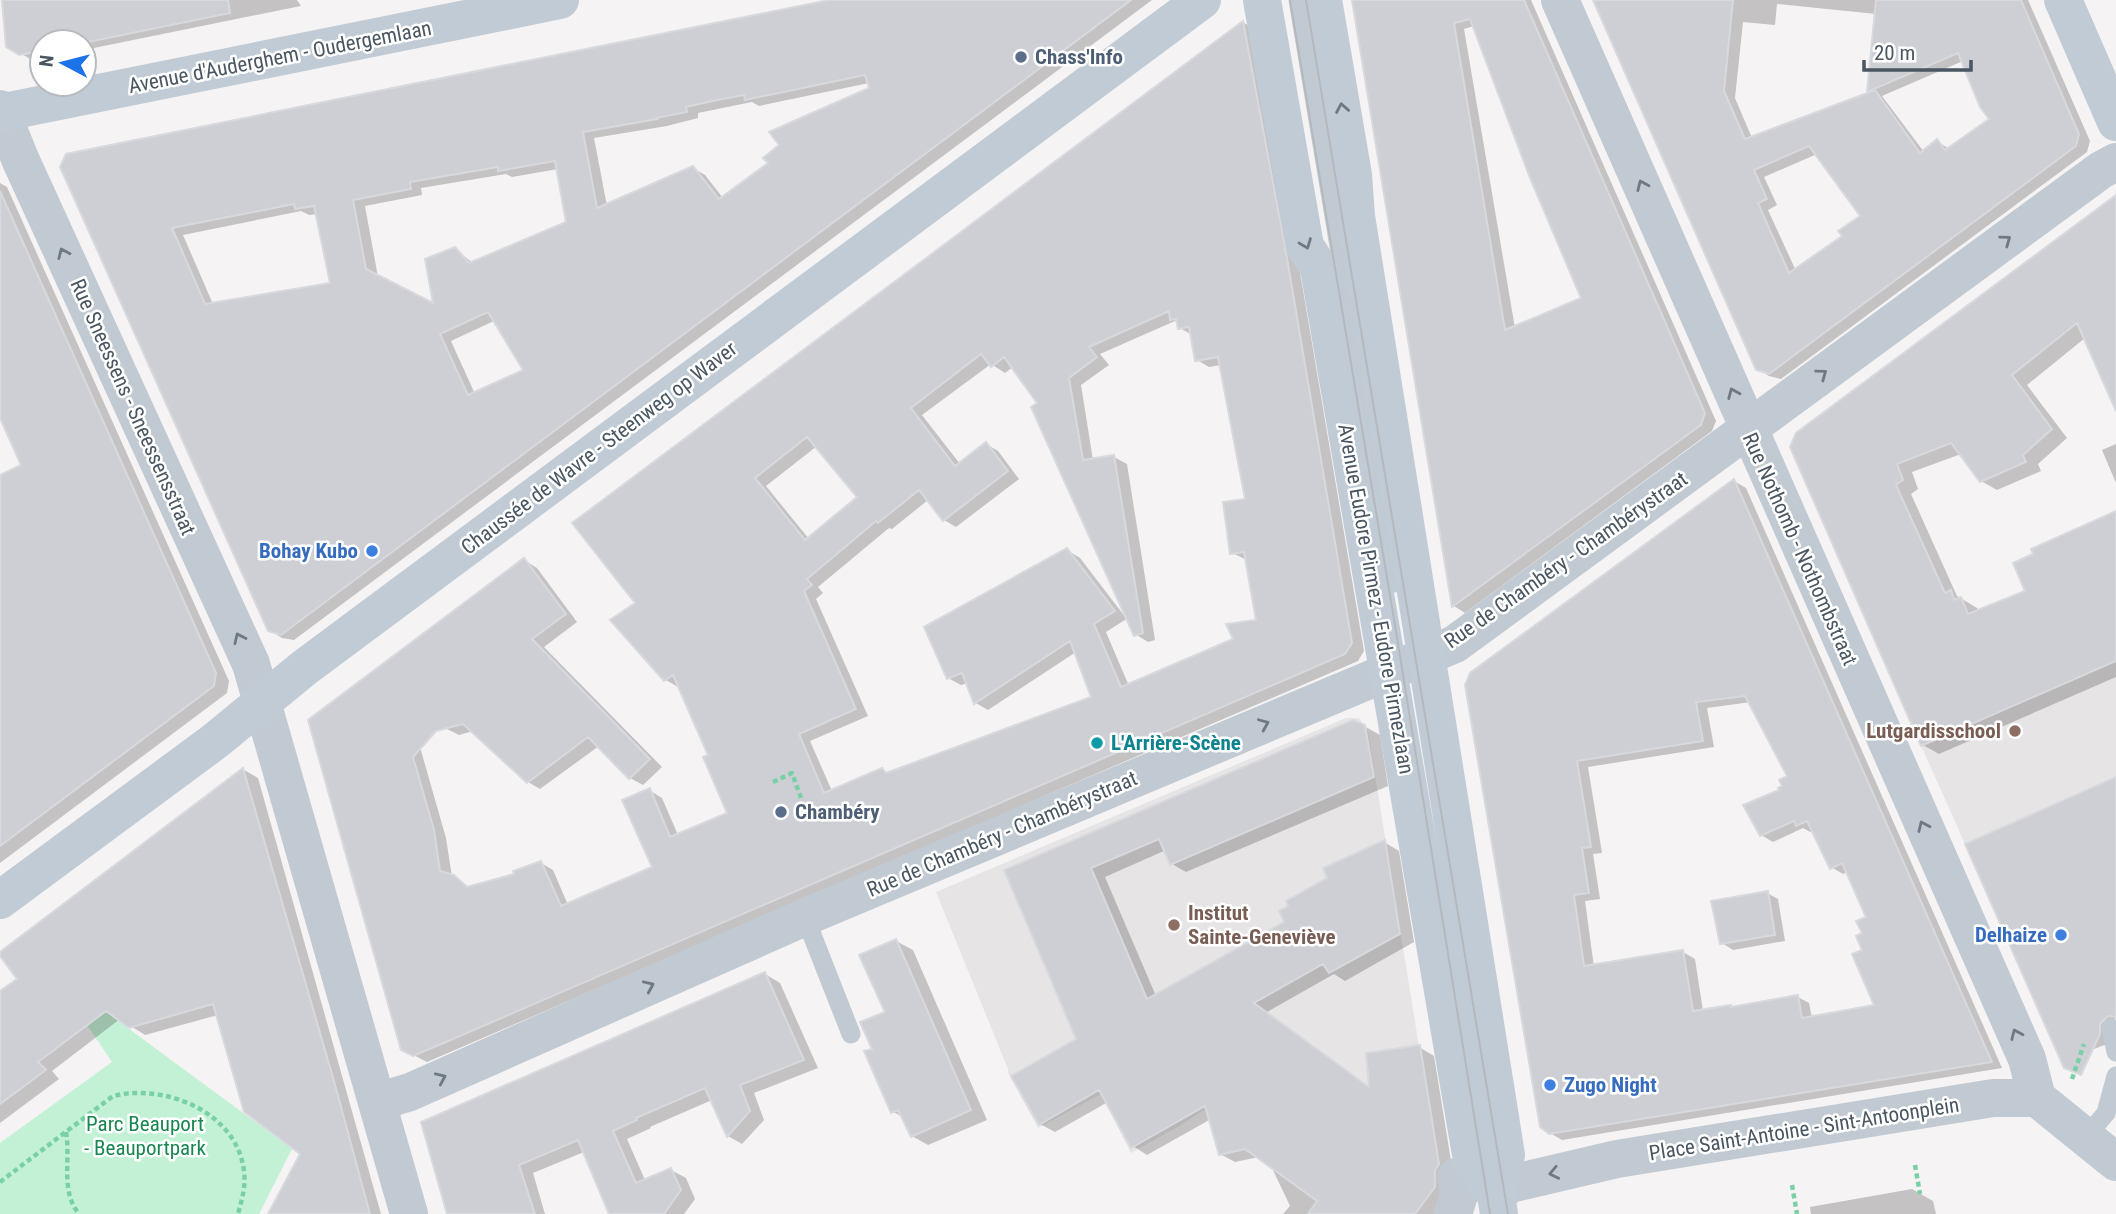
<svg xmlns="http://www.w3.org/2000/svg" width="2116" height="1214" viewBox="0 0 2116 1214" font-family="'Roboto Condensed',sans-serif">
<style>
.education{fill:#e6e4e5}
.green{fill:#c3f1d5}
.shadow{fill:#0003;fill-rule:evenodd}
.building{fill:#cdcfd5;stroke:#d7d9de;stroke-width:2;fill-rule:evenodd}
.lines{fill:none;stroke-linecap:round;stroke-linejoin:round}
.path{stroke:#7ad0a6;stroke-width:4.5;stroke-dasharray:5 3.5;stroke-linecap:butt}
.lane{stroke:#c1cad2;stroke-width:19}
.street{stroke:#c1cad2;stroke-width:38}
.secondary{stroke:#c1cbd6;stroke-width:38}
.tram{stroke:#b5b8bd;stroke-width:2}
.oneway{stroke:#6e7984}
.oneway2{stroke:#6e7983}
.service-dot{fill:#5c6f8a;stroke:#fff;stroke-width:2.5}
.shop-dot{fill:#3f7fe0;stroke:#fff;stroke-width:2.5}
.education-dot{fill:#8d6e63;stroke:#fff;stroke-width:2.5}
.culture-dot{fill:#0f9aa8;stroke:#fff;stroke-width:2.5}
.labels{text-anchor:middle;stroke-width:5;stroke-linejoin:round;paint-order:stroke}
.street-label{font-size:21px;fill:#4a5661;stroke:#fff}
.service-label{font-size:21px;font-weight:bold;fill:#4e5e75;stroke:#fff;text-anchor:start}
.shop-label{font-size:21px;font-weight:bold;fill:#366cbe;stroke:#fff;text-anchor:end}
.education-label{font-size:21px;font-weight:bold;fill:#785e54;stroke:#fff;text-anchor:end}
.culture-label{font-size:21px;font-weight:bold;fill:#0d838f;stroke:#fff;text-anchor:start}
.park-label{font-size:21px;fill:#17864f;stroke:#fff}
</style>
<rect width="100%" height="100%" fill="#f5f3f3"/>
<!-- education -->
<path class="education" d="M2116 598V777L1965 844 1895 687Z
M1346 718H1359L1368 732 1430 1114 1254 1077 1181 1125 1131 1153 1101 1094 1038 1128 1008 1073V1069L936 892Z"/>
<!-- green -->
<path class="green" d="M87 998 292 1149 259 1214H0V1143L112 1062 87 1025Z"/>
<!-- shadow -->
<path class="shadow" d="M4 0H297L301 6 84 50V42H42V58L32 60 8 46Z
M837 0H1152L294 640 282 638 269 630 62 167ZM869 83 871 88 723 198 705 175 693 168 607 206 594 138 667 126 698 118V113L752 102 759 106ZM558 169 568 223 473 263 455 249 436 306 378 277 365 206 422 195 421 188 506 174 512 177ZM301 211 309 215 318 214 332 284 213 304 183 235ZM496 320 525 371 475 394 451 341Z
M1353 0H1531L1716 421 1712 431 1465 613 1454 606ZM1474 26 1584 299 1515 328 1464 29Z
M1594 0H2028L2090 141 2087 152 1781 379 1769 376 1758 369ZM1777 4 1876 14 1869 91 1872 92 1752 138 1735 98 1743 22 1775 25ZM1963 61 1992 120 1949 149 1937 141 1924 152 1882 96ZM1817 154 1863 216 1845 236 1796 271 1768 210 1777 205 1764 177Z
M1244 23 1256 30 1299 266 1364 651 1358 661 427 1062 402 1049 310 721 524 560 537 568 577 622 544 647 662 767 643 785 630 778 599 746 540 789 528 782 473 731 459 735 445 728 404 691 446 838 452 877 471 888 516 875 541 863 553 870 568 905 654 867 649 790 662 798 678 835 729 814 710 756 678 687 666 680 637 603 575 523ZM1175 321 1179 323 1180 328 1192 335 1197 360 1209 367 1221 365 1247 500 1232 553 1247 560 1258 621 1235 640 1129 686 1106 632 1128 618 1135 634 1148 642 1155 640 1127 464 1114 457 1093 460 1081 385 1109 365 1100 354ZM991 364 1005 373 1013 367 1040 403 1126 618 1080 558 1067 550 948 678 961 685 968 683 976 703 988 710 1076 652 1093 698 889 774 882 770 832 791 810 741 868 716 816 599 823 593 818 587 889 528 892 529 928 500 944 520 956 527 1019 479 998 451 986 444 960 464 922 415ZM817 446 859 497 809 539 766 486Z
M0 183 7 187 229 681 227 693 0 863V476L23 466 0 411Z
M2116 207V390L2085 338 2027 385 2067 438 2038 464 2041 471 1997 490 1981 481 1961 454 1912 472 1918 489 1911 494 1957 596 1977 608 1979 612 2028 591 2116 513V677L1939 754 1923 745 1792 447Z
M2116 444V483L2102 450Z
M1734 481 1746 488 2002 1068 1562 1140 1550 1133 1467 685ZM1751 702 1789 777 1761 835 1773 842 1803 828 1810 832 1812 831 1831 867 1843 874 1847 872 1868 918 1864 934V951L1876 1006 1812 1018 1809 1003 1798 997 1734 1009 1703 1011 1695 959 1683 952 1594 967 1585 901 1600 899 1593 854 1602 853 1588 767 1714 747 1707 708Z
M1364 726 1380 735 1388 786 1186 872 1172 864 1166 850 1105 877 1156 996 1287 922 1329 879 1384 842 1399 851 1414 942 1345 981 1334 974 1267 1012 1371 1088 1419 1047 1434 1056 1453 1173 1436 1214H1283L1290 1206 1271 1166 1259 1157 1235 1162 1220 1154 1211 1119 1147 1155 1133 1146 1108 1102 1055 1132 1040 1124 1078 1040 1006 871Z
M244 770 258 778 381 1214H270L302 1154 218 1015 145 1035 120 1019 52 1071 59 1079 0 1123V994L20 979Z
M2116 779 2115 1041 2073 1057Z
M1767 893 1778 899 1785 941 1733 950 1722 943Z
M896 941 913 950 987 1120 928 1145 912 1136 904 1118 892 1111 874 1050 887 1013Z
M765 974 780 983 818 1068 754 1093 764 1120 742 1144 728 1136 712 1100 650 1127 651 1128 627 1139 645 1180 671 1170 686 1178 695 1199 684 1214H610L584 1152 533 1173 545 1214H449Z
M1912 1189 1933 1201 1936 1214H1811L1810 1207Z"/>
<!-- building -->
<path class="building" d="M2 0H228L230 13 88 42H42V51L19 55 6 47Z
M829 0H1131L281 635 268 631 60 167 66 154ZM865 75 869 88 769 132 779 145 763 158 768 163 719 199 693 166 597 208 583 132 657 119 656 118 687 112 686 107 717 100 744 95 745 100ZM555 161 566 222 469 263 455 247 425 259 433 303 366 269 353 200 411 189 410 182 498 167V171ZM294 204 295 209 314 206 330 283 205 304 172 228ZM488 312 523 370 468 395 440 334Z
M1352 0H1524L1705 413 1701 425 1452 607ZM1470 19 1530 178 1581 298 1505 330 1454 23Z
M1593 0H1733L1724 91 1745 139 1875 90 1920 153 1937 139 1945 150 1989 119 1980 107 1958 53 1867 92 1876 0H2021L2079 134 2076 146 1769 374 1756 370ZM1809 146 1860 216 1838 231 1842 236 1789 273 1758 203 1767 199 1754 170Z
M1243 21 1287 258 1352 643 1345 654 446 1042 413 1056 401 1050 308 720 524 558 566 614 532 639 650 759 629 779 588 737 527 783 463 724 436 731 413 757 434 830 440 871 454 875 467 887 514 874 513 871 541 861 561 906 652 867 622 800 650 788 670 837 727 813 703 757 708 755 673 675 664 681 610 620 635 603 572 523ZM1169 311 1170 320 1176 319 1178 329 1189 327 1195 361 1218 357 1245 499 1223 502 1230 554 1244 552 1256 620 1226 624 1233 639 1121 687 1094 624 1115 611 1067 548 924 627 947 679 962 673 974 704 1070 641 1091 697 886 773 882 768 824 793 799 734 856 709 804 591 812 585 807 579 876 521 878 523 919 490 943 521 1008 471 986 442 955 466 911 408 981 354 991 367 1004 357 1037 403 1031 407 1134 636 1143 633 1114 455 1083 460 1069 378 1097 357 1089 347ZM807 437 857 497 805 540 755 478Z
M0 191 216 673 214 686 0 846V475L21 465 0 418Z
M2116 195V411L2077 323 2012 375 2052 429 2023 455 2026 462 1980 482 1951 443 1897 464 1903 480 1896 485 1945 593 1951 590 1954 600 1961 597 1968 614 2025 591 2013 563 2033 554 2031 549 2116 511V661L1921 746 1790 447 1796 433Z
M1734 479 1992 1062 1549 1134 1540 1127 1465 685 1470 673ZM1745 696 1787 776 1779 780 1782 786 1778 788 1779 790 1743 805 1760 836 1794 821 1796 826 1807 821 1830 869 1842 863 1866 917 1856 921 1862 933 1856 936 1862 950 1852 954 1874 1005 1802 1018 1798 995 1731 1007V1005L1693 1011 1683 950 1584 966 1574 895 1589 893 1582 848 1591 847 1577 761 1703 741 1696 702Z
M1353 720 1365 725 1374 777 1170 865 1159 839 1091 868 1147 999 1284 922 1279 911 1288 906 1286 901 1327 878 1323 868 1385 840 1400 934 1329 973 1323 964 1254 1003 1369 1087 1366 1053 1420 1045 1439 1164 1435 1170V1187L1415 1214H1308L1317 1201 1245 1149 1219 1155 1205 1106 1131 1148 1099 1090 1039 1125 1011 1076 1076 1039 1004 870Z
M243 768 334 1081 370 1214H268L300 1154 244 1112 213 1004 129 1028 106 1011 38 1062 46 1070 0 1104V991L17 979 0 956V952Z
M2116 777V1017L2108 1016 2100 1024V1034L2081 1075 2064 1068 1965 844Z
M1768 891 1775 935 1720 944 1711 901Z
M896 939 971 1110 911 1137 898 1110 891 1113 864 1051 872 1049 860 1022 885 1012 859 955Z
M765 972 804 1060 740 1085 750 1111 727 1137 705 1088 636 1118 637 1120 613 1131 636 1183 671 1168 681 1190 664 1214H609L578 1140 519 1165 535 1214H447L421 1122Z"/>
<g class="lines">
<!-- path -->
<path class="path" d="M773 782 792 773 801 798
M2072 1079 2084 1044
M66 1132C71 1160 60 1191 79 1214
M1915 1165 1920 1194
M0 1182 113 1096C165 1083 237 1112 244 1171 246 1186 242 1199 238 1214
M1792 1185 1797 1214"/>
<!-- lane -->
<path class="lane" d="M1298 0 1395 583
M805 917 851 1034
M2111 1028 2116 1052
M2085 1138 2106 1113 2116 1076"/>
<!-- street -->
<path class="street" d="M1560 0 2027 1059 2037 1098
M0 109 21 161 251 664 409 1214
M377 1102 410 1092 805 917 1455 644 2101 170 2116 162
M1496 1195 1510 1184 1617 1159 1993 1098H2037L2116 1162
M1453 1214 1459 1195 1456 1177"/>
<!-- secondary -->
<path class="secondary" d="M1262 0 1305 246 1319 268 1472 1160 1496 1195 1499 1214
M1323 0 1353 175 1356 216 1506 1155 1496 1195
M2063 0 2116 122
M0 113 560 0
M0 900 215 741 304 668 1202 0"/>
<!-- tram -->
<path class="tram" d="M1290 0 1394 619 1490 1214
M1306 0 1508 1214"/>
</g>
<!-- one-way arrows -->
<defs><path id="oneway-chevron" d="M-2-3.5L2.5 0L-2 3.5" fill="none" stroke-width="1.6" stroke-linecap="round" stroke-linejoin="round" transform="scale(1.75)"/></defs>
<g class="oneway">
<use href="#oneway-chevron" transform="translate(1342 108) rotate(-100)"/>
<use href="#oneway-chevron" transform="translate(1306 244) rotate(69)"/>
</g>
<g class="oneway2">
<use href="#oneway-chevron" transform="translate(1642 185) rotate(-114)"/>
<use href="#oneway-chevron" transform="translate(2006 240) rotate(-36)"/>
<use href="#oneway-chevron" transform="translate(63 253) rotate(-114)"/>
<use href="#oneway-chevron" transform="translate(1822 374) rotate(-36)"/>
<use href="#oneway-chevron" transform="translate(1733 393) rotate(-113)"/>
<use href="#oneway-chevron" transform="translate(239 638) rotate(-115)"/>
<use href="#oneway-chevron" transform="translate(1264 724) rotate(-23)"/>
<use href="#oneway-chevron" transform="translate(1923 826) rotate(-114)"/>
<use href="#oneway-chevron" transform="translate(649 986) rotate(-24)"/>
<use href="#oneway-chevron" transform="translate(2016 1034) rotate(-114)"/>
<use href="#oneway-chevron" transform="translate(441 1078) rotate(-24)"/>
<use href="#oneway-chevron" transform="translate(1554 1173) rotate(168)"/>
</g>
<!-- markers -->
<g class="service-dot">
<circle cx="1021" cy="57" r="7"/>
<circle cx="781" cy="812" r="7"/>
</g>
<g class="shop-dot">
<circle cx="372" cy="551" r="7"/>
<circle cx="2061" cy="935" r="7"/>
<circle cx="1550" cy="1085" r="7"/>
</g>
<g class="education-dot">
<circle cx="2015" cy="731" r="7"/>
<circle cx="1174" cy="925" r="7"/>
</g>
<circle class="culture-dot" cx="1097" cy="743" r="7"/>
<g class="labels">
<!-- street labels -->
<g class="street-label">
<text transform="translate(280 57) rotate(-11)" y="7">Avenue d'Auderghem - Oudergemlaan</text>
<text transform="translate(133 407) rotate(66)" y="7">Rue Sneessens - Sneessensstraat</text>
<text transform="translate(599 448) rotate(-37)" y="7">Chaussée de Wavre - Steenweg op Waver</text>
<text transform="translate(1800 549) rotate(66)" y="7">Rue Nothomb - Nothombstraat</text>
<text transform="translate(1566 560) rotate(-35)" y="7">Rue de Chambéry - Chambérystraat</text>
<text transform="translate(1376 599) rotate(80)" y="7">Avenue Eudore Pirmez - Eudore Pirmezlaan</text>
<text transform="translate(1002 834) rotate(-23)" y="7">Rue de Chambéry - Chambérystraat</text>
<text transform="translate(1804 1129) rotate(-9)" y="7">Place Saint-Antoine - Sint-Antoonplein</text>
</g>
<!-- service labels -->
<g class="service-label">
<text x="1035" y="64">Chass'Info</text>
<text x="795" y="819">Chambéry</text>
</g>
<!-- shop labels -->
<g class="shop-label">
<text x="358" y="558">Bohay Kubo</text>
<text x="2047" y="942">Delhaize</text>
<text x="1564" y="1092" text-anchor="start">Zugo Night</text>
</g>
<!-- education labels -->
<g class="education-label">
<text x="2001" y="738">Lutgardisschool</text>
<text x="1188" y="920" text-anchor="start">Institut<tspan x="1188" dy="24">Sainte-Geneviève</tspan></text>
</g>
<!-- culture labels -->
<g class="culture-label">
<text x="1111" y="750">L'Arrière-Scène</text>
</g>
<!-- park labels -->
<g class="park-label">
<text x="145" y="1131">Parc Beauport<tspan x="145" dy="24">- Beauportpark</tspan></text>
</g>
</g>
<!-- north arrow -->
<g transform="translate(63 63) rotate(277)"><circle r="33" fill="#ffffff" stroke="#b7bbc0" stroke-width="2"/>
<path d="M0-5L12 26L0 18L-12 26Z" fill="#1a73e8"/>
<text y="-10" font-size="19" font-weight="bold" text-anchor="middle" fill="#4a5661">N</text>
</g>
<!-- scale -->
<path d="M1864 60v10h107v-10" fill="none" stroke="#4a5661" stroke-width="3.5"/>
<text x="1874" y="60" font-size="21" fill="#4a5661" stroke="#ffffff" stroke-width="5" paint-order="stroke">20 m</text>
</svg>
